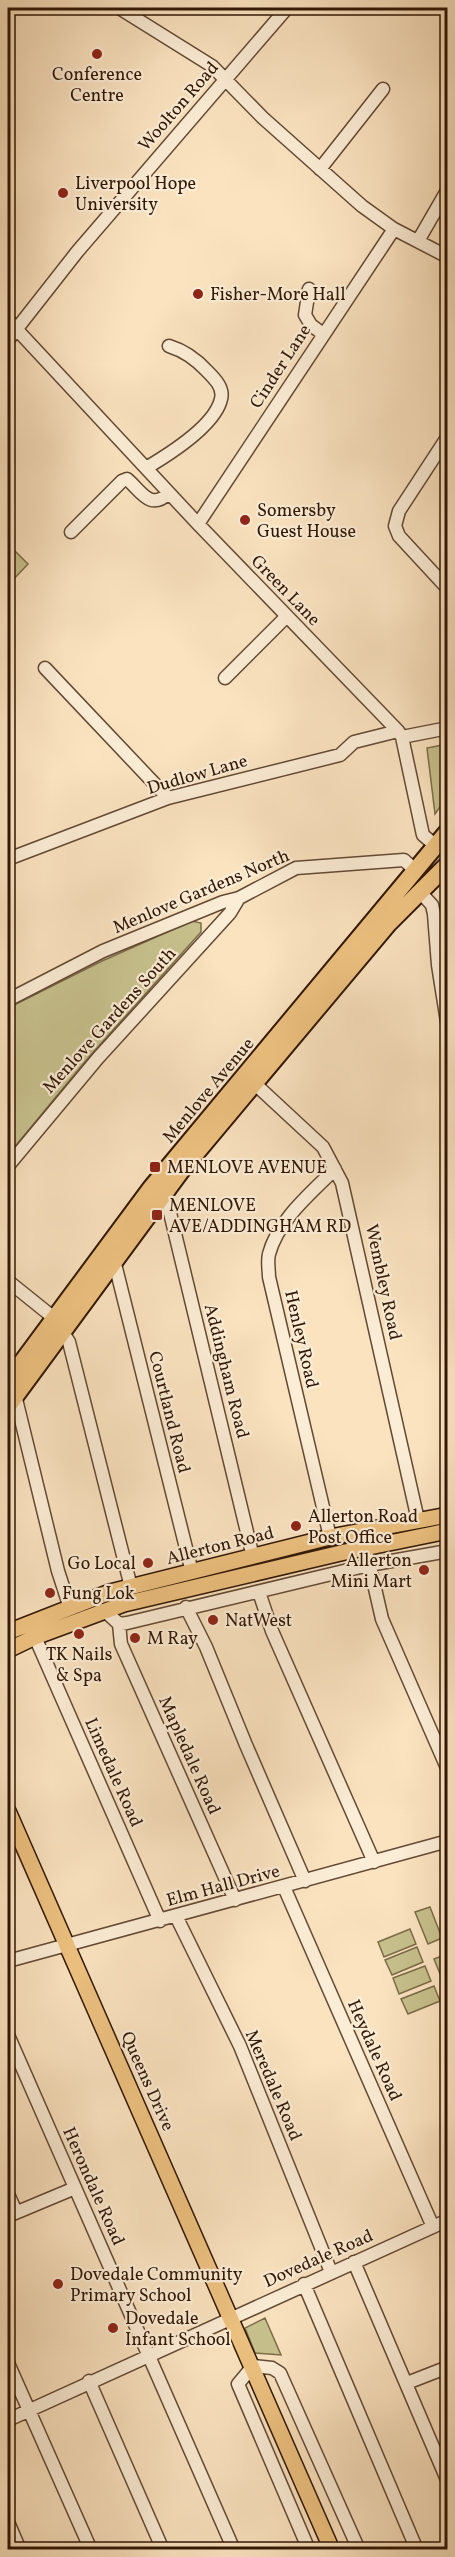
<svg xmlns="http://www.w3.org/2000/svg" width="455" height="2557" viewBox="0 0 455 2557" font-family="Vollkorn,serif">
<style>
.green{fill:#c7c18d;stroke:#7c6c49;stroke-width:1.5}
.lines{fill:none;stroke-linecap:round;stroke-linejoin:round}
.minor-casing{stroke:#634934;stroke-width:15}
.major-casing{stroke:#301605;stroke-width:18}
.highway-casing{stroke:#301605;stroke-width:20}
.minor{stroke:#fcedd6;stroke-width:12}
.major{stroke:#eec280;stroke-width:15}
.highway{stroke:#eec280;stroke-width:16}
.poi-dot{fill:#8f2418;stroke:#fcedd6;stroke-width:2}
.labels{text-anchor:middle;stroke-width:4.5;stroke-linejoin:round;paint-order:stroke}
.poi-label{font-size:18px;fill:#301605;stroke:#fcedd6;text-anchor:start}
.street-label{font-size:18px;fill:#301605;stroke:#fcedd6}
</style>
<rect width="100%" height="100%" fill="#fbe3c0"/>
<filter id="stains"><feTurbulence type="fractalNoise" baseFrequency=".00333" numOctaves="4"/><feColorMatrix values="0 0 0 0 .2 0 0 0 0 .09 0 0 0 0 .02 0 0 0 .5 -.17"/></filter>
<radialGradient id="worn" r=".72"><stop offset=".6" stop-color="#630" stop-opacity="0"/><stop offset="1" stop-color="#630" stop-opacity=".3"/></radialGradient>
<!-- green -->
<path class="green" d="M8 544 28 564 8 585Z
M447 744V797L435 814 427 748Z
M192 921 201 923V932L89 1057 8 1155V1008L102 961Z
M430 1907 442 1938 428 1944 415 1912Z
M410 1929 416 1944 384 1957 378 1942Z
M417 1947 423 1962 392 1975 385 1960Z
M447 1954 448 1990 447 1991 434 1959Z
M425 1966 431 1981 399 1994 393 1978Z
M434 1986 440 2001 408 2014 401 1999Z
M265 2318 281 2355 255 2353 245 2328Z"/>
<g class="lines">
<defs>
<path id="minor" d="M119 8 212 66 263 118 362 206 394 229 448 257
M320 169 383 89
M418 241 448 189
M309 289 305 315 311 325 323 334
M8 320 198 524 398 731 402 737 423 835 436 846
M8 340 77 252 287 8
M448 436 399 511 395 526 399 536 448 589
M146 468C168 455 215 426 221 399 224 388 215 379 207 371 196 359 185 351 169 346
M198 524 394 229
M71 532 122 481 127 479C142 492 150 511 169 493
M45 668 168 798
M225 678 287 616
M402 737 448 728
M8 859 168 798 340 755 354 742 398 731
M420 892 432 905 434 914 438 965 448 1028
M441 942 448 905
M8 1000 103 951 223 902 239 898 296 868 404 860 416 871
M254 1083 323 1147 342 1183 418 1520
M8 1166 98 1058 230 913 239 898
M165 1192 253 1557
M114 1260 192 1572
M8 1281 54 1318
M62 1331 69 1342 131 1587
M15 1395 58 1571 70 1608
M330 1537 269 1277C269 1270 267 1261 269 1254 278 1220 311 1193 335 1169
M368 1558 382 1619 448 1770
M259 1592 272 1631 374 1862
M186 1607 206 1647 246 1745 305 1881
M104 1610 119 1624 127 1623 369 1565 448 1551
M119 1624 121 1644 235 1900
M35 1637 160 1921
M284 1887 433 2227
M176 1916 240 2046 331 2272
M8 1961 448 1841
M8 2035 234 2550
M8 2194 16 2212
M8 2216 75 2188
M354 2262 448 2482
M304 2284 417 2550
M8 2363 91 2550
M89 2381 163 2550
M407 2383 448 2367
M8 2420 448 2220
M8 2522 20 2550
M309 2550 238 2384 253 2366 272 2368 280 2373 359 2550"/>
<path id="major" d="M8 1632 110 1592 330 1537 448 1515
M8 1650 35 1637 124 1604 345 1552 448 1531
M8 1811 332 2550"/>
<path id="highway" d="M8 1381 151 1188 448 831
M8 1406 181 1171 388 924 448 864"/>
</defs>
<!-- minor casing -->
<use href="#minor" class="minor-casing"/>
<!-- major casing -->
<use href="#major" class="major-casing"/>
<!-- highway casing -->
<use href="#highway" class="highway-casing"/>
<!-- minor -->
<use href="#minor" class="minor"/>
<!-- major -->
<use href="#major" class="major"/>
<!-- highway -->
<use href="#highway" class="highway"/>
</g>
<!-- markers -->
<g class="poi-dot">
<circle cx="97" cy="54" r="6"/>
<circle cx="63" cy="193" r="6"/>
<circle cx="198" cy="294" r="6"/>
<circle cx="245" cy="520" r="6"/>
<rect x="149" y="1161" width="12" height="12" rx="3"/>
<rect x="151" y="1209" width="12" height="12" rx="3"/>
<circle cx="296" cy="1526" r="6"/>
<circle cx="148" cy="1563" r="6"/>
<circle cx="424" cy="1570" r="6"/>
<circle cx="50" cy="1593" r="6"/>
<circle cx="213" cy="1620" r="6"/>
<circle cx="79" cy="1634" r="6"/>
<circle cx="135" cy="1638" r="6"/>
<circle cx="58" cy="2284" r="6"/>
<circle cx="113" cy="2328" r="6"/>
</g>
<g class="labels">
<!-- poi labels -->
<g class="poi-label">
<text x="97" y="80" text-anchor="middle">Conference<tspan x="97" dy="21">Centre</tspan></text>
<text x="75" y="189">Liverpool Hope<tspan x="75" dy="21">University</tspan></text>
<text x="210" y="300">Fisher-More Hall</text>
<text x="257" y="516">Somersby<tspan x="257" dy="21">Guest House</tspan></text>
<text x="167" y="1173">MENLOVE AVENUE</text>
<text x="169" y="1211">MENLOVE<tspan x="169" dy="21">AVE/ADDINGHAM RD</tspan></text>
<text x="308" y="1522">Allerton Road<tspan x="308" dy="21">Post Office</tspan></text>
<text x="412" y="1566" text-anchor="end">Allerton<tspan x="412" dy="21">Mini Mart</tspan></text>
<text x="136" y="1569" text-anchor="end">Go Local</text>
<text x="62" y="1599">Fung Lok</text>
<text x="225" y="1626">NatWest</text>
<text x="147" y="1644">M Ray</text>
<text x="79" y="1660" text-anchor="middle">TK Nails<tspan x="79" dy="21">&amp; Spa</tspan></text>
<text x="70" y="2280">Dovedale Community<tspan x="70" dy="21">Primary School</tspan></text>
<text x="125" y="2324">Dovedale<tspan x="125" dy="21">Infant School</tspan></text>
</g>
<!-- street labels -->
<g class="street-label">
<text transform="translate(178 106) rotate(-49)" y="6">Woolton Road</text>
<text transform="translate(280 366) rotate(-57)" y="6">Cinder Lane</text>
<text transform="translate(286 590) rotate(46)" y="6">Green Lane</text>
<text transform="translate(197 774) rotate(-16)" y="6">Dudlow Lane</text>
<text transform="translate(201 891) rotate(-23)" y="6">Menlove Gardens North</text>
<text transform="translate(109 1020) rotate(-48)" y="6">Menlove Gardens South</text>
<text transform="translate(208 1090) rotate(-50)" y="6">Menlove Avenue</text>
<text transform="translate(384 1282) rotate(78)" y="6">Wembley Road</text>
<text transform="translate(302 1339) rotate(77)" y="6">Henley Road</text>
<text transform="translate(227 1371) rotate(76)" y="6">Addingham Road</text>
<text transform="translate(170 1412) rotate(76)" y="6">Courtland Road</text>
<text transform="translate(220 1545) rotate(-14)" y="6">Allerton Road</text>
<text transform="translate(190 1755) rotate(66)" y="6">Mapledale Road</text>
<text transform="translate(114 1772) rotate(66)" y="6">Limedale Road</text>
<text transform="translate(223 1885) rotate(-15)" y="6">Elm Hall Drive</text>
<text transform="translate(375 2050) rotate(66)" y="6">Heydale Road</text>
<text transform="translate(148 2081) rotate(66)" y="6">Queens Drive</text>
<text transform="translate(274 2085) rotate(67)" y="6">Meredale Road</text>
<text transform="translate(94 2186) rotate(66)" y="6">Herondale Road</text>
<text transform="translate(318 2258) rotate(-24)" y="6">Dovedale Road</text>
</g>
</g>
<!-- margin -->
<rect width="455" height="2557" fill="none" stroke="#fbe3c0" stroke-width="30"/>
<rect x="9" y="9" width="437" height="2539" fill="none" stroke="#301605" stroke-width="3"/>
<rect x="15" y="15" width="425" height="2527" fill="none" stroke="#301605" stroke-width="1.5"/>
<rect width="100%" height="100%" filter="url(#stains)"/>
<rect width="100%" height="100%" fill="url(#worn)"/>
</svg>
